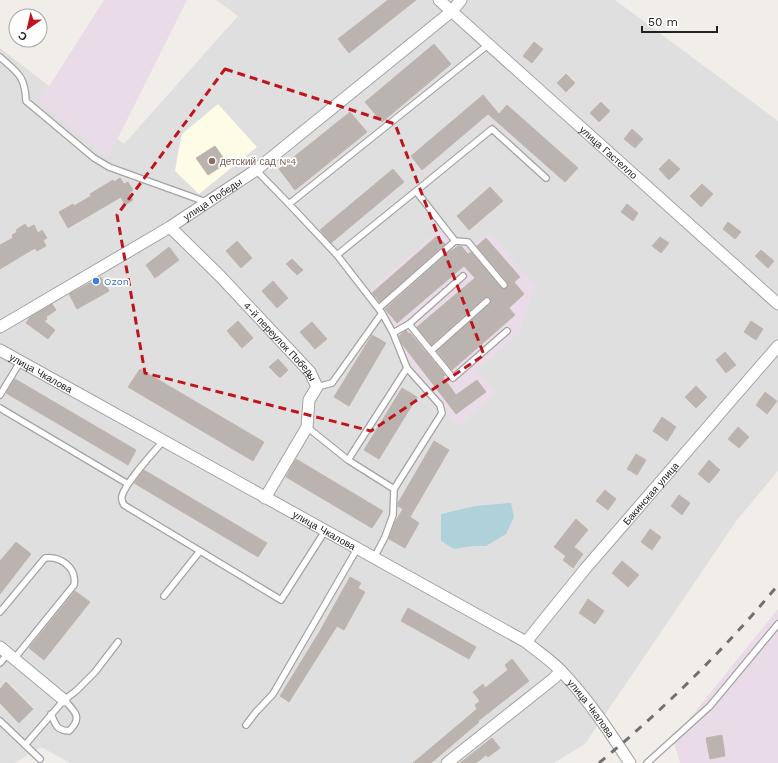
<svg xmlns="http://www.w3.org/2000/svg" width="778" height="763" viewBox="0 0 778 763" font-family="'Work Sans',sans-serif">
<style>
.residential{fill:#e0dfdf}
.industrial{fill:#e9dce8}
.education{fill:#fdfce7}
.water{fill:#afd2da}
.building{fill:#bab3af;stroke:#c2b5ad}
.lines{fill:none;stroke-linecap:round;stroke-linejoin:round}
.service-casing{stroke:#a3a3a3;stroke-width:8}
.minor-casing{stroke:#a3a3a3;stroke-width:13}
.service{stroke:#fff;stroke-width:5.5}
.minor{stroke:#fff;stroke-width:11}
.rail{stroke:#707070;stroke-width:3;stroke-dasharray:8 8;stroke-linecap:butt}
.marked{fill:none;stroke:#c0141c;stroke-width:3;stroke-dasharray:8 5;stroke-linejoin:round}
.education-dot{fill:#8d6e63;stroke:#fff;stroke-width:1.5}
.shop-dot{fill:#3f7fe0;stroke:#fff;stroke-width:1.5}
.labels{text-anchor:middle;stroke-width:3.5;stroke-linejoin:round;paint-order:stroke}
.street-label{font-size:10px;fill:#222;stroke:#fff}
.education-label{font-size:10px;fill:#785e54;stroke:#fff;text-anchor:start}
.shop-label{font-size:10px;fill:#366cbe;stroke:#fff;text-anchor:start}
</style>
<rect width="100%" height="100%" fill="#f1eeea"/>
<!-- residential -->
<path class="residential" d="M216 0H615L778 121V471L737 520 585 744 554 763H70L41 747 15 763H0V48L124 144 238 16Z"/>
<!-- industrial -->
<path class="industrial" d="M104 0H187L108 158 39 102Z
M441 228 469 248 490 233 535 286 518 335 476 370 495 393 458 427 396 342 366 293Z
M778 609V763H680L673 739Z"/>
<!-- education -->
<path class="education" d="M218 104 257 147 199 194 175 171 178 153 182 134Z"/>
<!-- water -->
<path class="water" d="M511 503 514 517 506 534 486 546H473L454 549 441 541V514L475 506Z"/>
<!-- building -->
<path class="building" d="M388 0H416L349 53 338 39Z
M534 42 543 49 532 63 523 56Z
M434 44 451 64 382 122 365 102Z
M566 74 575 83 566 92 557 83Z
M483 95 499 114 507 105 578 168 565 182 488 114 422 170 411 156Z
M601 102 610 111 599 122 590 113Z
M350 112 367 132 295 190 279 169Z
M632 129 643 139 635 148 624 139Z
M215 146 227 163 208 175 196 158Z
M669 159 680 169 669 180 659 169Z
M393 169 404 182 331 243 320 230Z
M120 178 124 184 128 182 133 190 129 193 133 200 125 205 121 197 68 228 59 212 73 204 74 206 91 196 90 194 113 180 114 182Z
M702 184 713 194 701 207 690 196Z
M490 187 503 201 469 230 457 216Z
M627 204 638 213 633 221 621 212Z
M728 222 741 232 735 239 723 229Z
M25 224 28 228 34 225 38 233 42 230 47 238 43 240 46 246 37 251 35 248 0 269V245L13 238 12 235 17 232 16 230Z
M437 236 445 244 380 302 372 293Z
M660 237 669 243 661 253 652 246Z
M486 238 520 277 514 282 524 294 509 308 515 315 452 370 437 351 490 304 491 302 490 298 488 297 484 298 431 345 417 327 475 278 464 266 397 323 385 309 450 251H451L458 246H461L468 254 471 252 501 288 503 289 506 288 508 286 507 282 477 246Z
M237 241 252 258 241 268 226 251Z
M169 247 179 260 155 278 146 265Z
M761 250 774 261 768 268 755 256Z
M292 259 303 270 297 275 286 264Z
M101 277 109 291 77 309 69 294Z
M273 281 288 298 277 308 262 291Z
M52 304 56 310 46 317 47 319 44 321 55 330 48 339 26 323 30 317Z
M238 321 253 338 242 348 227 331Z
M751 321 763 329 756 340 744 332Z
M312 322 327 339 315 349 300 332Z
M406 330 409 334 410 333 445 375 443 377 456 395 477 380 486 392 456 414 402 344 399 336Z
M372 335 386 343 349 406 334 397Z
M725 352 736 365 726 373 716 360Z
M278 359 288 370 280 378 269 367Z
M140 369 264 442 253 461 128 387Z
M15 379 136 450 128 465 6 393Z
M696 386 707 397 696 408 685 397Z
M402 388 417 397 379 459 364 450Z
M765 392 777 401 767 414 756 405Z
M662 417 676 427 667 441 653 431Z
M738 427 749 437 739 448 728 439Z
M434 441 449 450 410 517 419 523 405 548 389 539 394 524 403 509 398 506V503Z
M636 454 646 460 637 475 627 469Z
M296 459 383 511 372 528 286 477Z
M709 460 720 470 709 483 698 474Z
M144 470 267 543 258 557 134 483Z
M605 490 616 499 608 510 596 501Z
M679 495 690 503 682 515 671 506Z
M576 519 588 530 574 547 583 554 573 568 563 560 566 556 554 547Z
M650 529 661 537 652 550 641 542Z
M16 542 31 554 0 594V561Z
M622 561 639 575 628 587 612 573Z
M350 577 361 583 358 588 365 592 344 630 337 626 289 702 280 696 320 631Z
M75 591 90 602 44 660 29 648Z
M588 599 604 611 595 624 579 613Z
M408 608 476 647 469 659 401 621Z
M512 659 529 681 478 721 479 722 431 763H413L477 709 475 705 480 701 473 692 483 684 485 688 508 670 505 665Z
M6 682 33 709 19 723 0 703V689Z
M722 735 725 756 710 759 706 738Z
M492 738 500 748 488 757 486 755 476 763H460Z"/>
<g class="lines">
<defs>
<path id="service" d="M0 57C18 73 25 76 26 101L94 158 109 167 206 202
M256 170 289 204 337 255 382 313 332 383 317 387
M416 191 492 129 546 178
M289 204 489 44
M455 241 468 242 504 285
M337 255 416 191 455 241 379 308
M382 313 393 333 407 368 440 405 442 413 394 489 348 460 407 368
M409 324 453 378 507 331
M393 333 409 324 463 276
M431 351 487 301
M0 395 20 362
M0 408 128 484
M307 427 348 460
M163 441C153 453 125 483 122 496 121 500 122 502 124 505L281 600 325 531
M374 558 385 537 393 515 394 489
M164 596 200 551
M0 612 45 558C61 556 77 568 74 585L14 659
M0 663 8 654
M51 714C56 725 56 730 69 731 83 718 75 711 64 700
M0 721 40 759
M246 725 256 712 273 694 357 549
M25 745 64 700 76 691 95 672 118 642
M647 763 710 706 778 624"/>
<g id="minor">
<path id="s1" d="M439 0 778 304"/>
<path id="s2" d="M170 227 220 276 310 372 317 387 309 400 307 427 265 498"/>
<path id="s3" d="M0 327 170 227 256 170 452 11 461 0"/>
<path id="s4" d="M0 350 526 642C538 652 551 660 562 672 588 699 609 731 630 763"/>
<path id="s5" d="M526 642 585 569 778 346"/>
<path d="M0 647 64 700"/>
<path d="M447 763 553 679 561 671"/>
</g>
</defs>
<!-- service casing -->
<use href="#service" class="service-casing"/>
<!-- minor casing -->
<use href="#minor" class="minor-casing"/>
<!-- service -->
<use href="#service" class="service"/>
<!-- minor -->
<use href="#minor" class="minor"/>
<!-- rail -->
<path class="rail" d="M599 763C664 709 724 650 778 585"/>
</g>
<!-- marked area -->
<path class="marked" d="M225 69 395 124 484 355 371 431 145 373 117 215Z"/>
<!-- markers -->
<circle class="education-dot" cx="212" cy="161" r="4"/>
<circle class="shop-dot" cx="96" cy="281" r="4"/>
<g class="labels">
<!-- street labels -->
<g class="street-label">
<text dy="4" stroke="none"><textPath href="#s1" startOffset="228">улица Гастелло</textPath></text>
<text dy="4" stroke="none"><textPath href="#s3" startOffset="248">улица Победы</textPath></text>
<text dy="4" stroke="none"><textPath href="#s2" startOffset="159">4-й переулок Победы</textPath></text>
<text dy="4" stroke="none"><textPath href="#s4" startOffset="47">улица Чкалова</textPath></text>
<text dy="4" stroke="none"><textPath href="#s5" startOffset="194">Бакинская улица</textPath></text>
<text dy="4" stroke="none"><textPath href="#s4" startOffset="371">улица Чкалова</textPath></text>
<text dy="4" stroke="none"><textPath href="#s4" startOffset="695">улица Чкалова</textPath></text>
</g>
<!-- education labels -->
<g class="education-label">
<text x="220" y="165">детский сад №4</text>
</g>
<!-- shop labels -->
<g class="shop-label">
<text x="104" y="285">Ozon</text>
</g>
</g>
<!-- north arrow -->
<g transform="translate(28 28) rotate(214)"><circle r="19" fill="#ffffff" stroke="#a7a7a7"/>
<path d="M0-3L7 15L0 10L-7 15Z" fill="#c0141c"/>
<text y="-6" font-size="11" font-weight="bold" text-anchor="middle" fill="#222222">С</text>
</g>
<!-- scale -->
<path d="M642 26v6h75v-6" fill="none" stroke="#222222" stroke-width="2"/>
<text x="648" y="26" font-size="12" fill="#222222" stroke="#ffffff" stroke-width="3" paint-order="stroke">50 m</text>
</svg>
